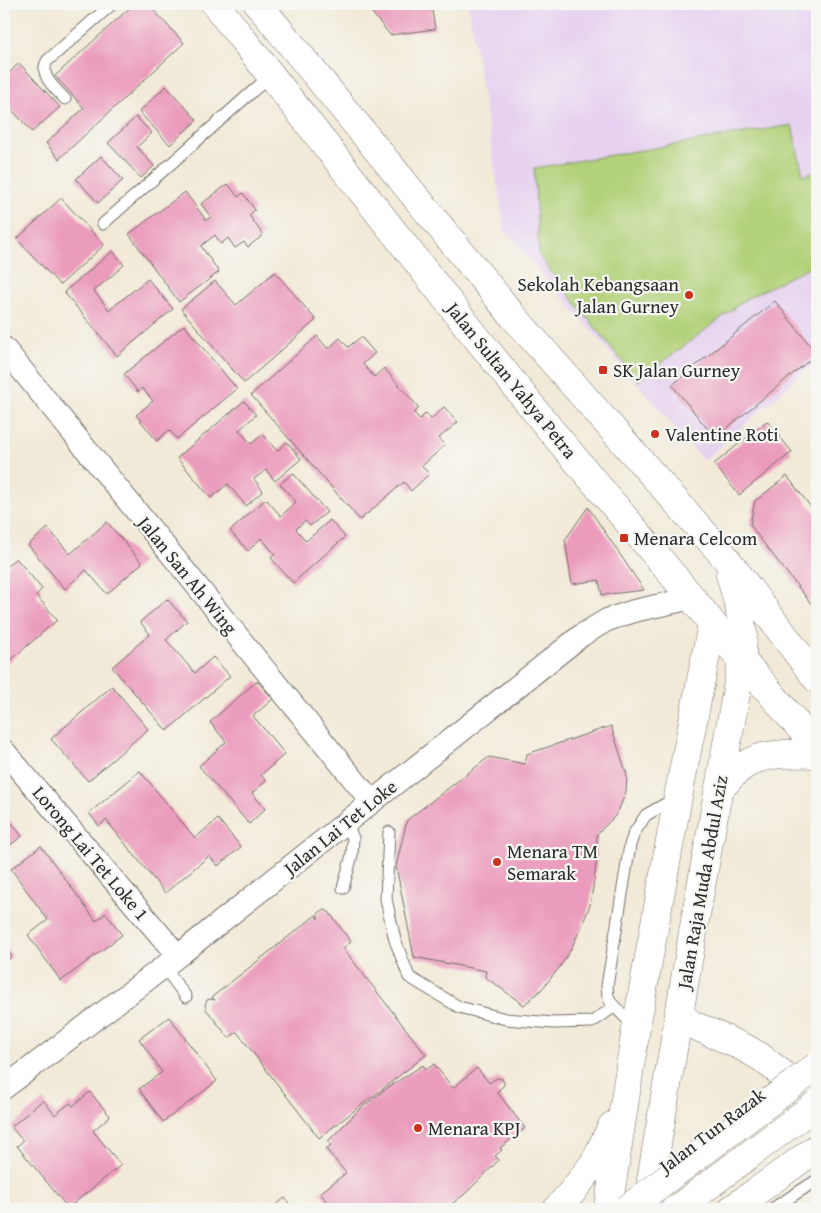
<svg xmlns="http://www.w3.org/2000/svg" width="821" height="1213" viewBox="0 0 821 1213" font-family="'Gentium Book Plus',serif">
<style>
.built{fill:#e6d2f0}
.green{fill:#b2d179;stroke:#6e7e52}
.building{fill:#eb9cbd}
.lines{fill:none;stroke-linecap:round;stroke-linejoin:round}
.service-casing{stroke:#716e68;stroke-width:13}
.minor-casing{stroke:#716e68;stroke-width:24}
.secondary-casing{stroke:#716e68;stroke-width:29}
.service{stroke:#fff;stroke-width:11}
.minor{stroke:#fff;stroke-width:22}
.secondary{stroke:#fff;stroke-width:28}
.primary-bridge-casing{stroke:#716e68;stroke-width:29;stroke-linecap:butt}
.primary-bridge{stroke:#fff;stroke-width:28}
.poi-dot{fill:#c8321e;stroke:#f6f6f2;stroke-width:2}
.labels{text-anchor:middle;stroke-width:4.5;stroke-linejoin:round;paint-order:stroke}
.poi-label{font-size:19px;fill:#2b2b2b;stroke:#f6f6f2;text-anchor:start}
.street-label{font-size:19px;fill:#2b2b2b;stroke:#f6f6f2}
</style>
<rect width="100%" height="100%" fill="#f6f6f2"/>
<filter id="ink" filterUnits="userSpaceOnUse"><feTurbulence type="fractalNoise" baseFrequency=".02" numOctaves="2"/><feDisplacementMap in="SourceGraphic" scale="10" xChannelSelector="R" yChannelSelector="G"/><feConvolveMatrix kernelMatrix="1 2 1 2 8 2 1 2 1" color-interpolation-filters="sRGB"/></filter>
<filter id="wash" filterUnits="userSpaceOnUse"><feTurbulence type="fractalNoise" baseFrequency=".0096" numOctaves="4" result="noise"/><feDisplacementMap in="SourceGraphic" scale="20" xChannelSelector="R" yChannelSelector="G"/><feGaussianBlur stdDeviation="1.12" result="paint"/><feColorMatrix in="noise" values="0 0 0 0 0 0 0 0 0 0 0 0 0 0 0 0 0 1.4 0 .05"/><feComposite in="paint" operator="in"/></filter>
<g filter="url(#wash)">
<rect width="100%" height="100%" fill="#f2ead8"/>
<!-- built -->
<path class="built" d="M468 4H817V360L704 461 505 231Z"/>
<!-- green -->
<path class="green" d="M792 125 803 175 817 172V263L746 299 638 381 557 280 539 255 534 168Z"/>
<g id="blocks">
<!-- building -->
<path class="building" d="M134 4H148L184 43 59 159 46 143 84 108 55 76Z
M365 4H431L435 29 390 35Z
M19 63 60 107 32 132 4 101V78Z
M166 86 197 120 170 145 139 112Z
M136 117 152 133 137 147 154 166 141 178 108 143Z
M101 156 123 180 98 203 76 179Z
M228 184 238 197 243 193 255 210 249 215 263 235 248 247 244 242 235 248 228 238 221 244 215 235 201 246 219 272 179 302 129 234 185 192 206 220 211 217 201 204Z
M61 198 104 245 60 285 17 239Z
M113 251 124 265 94 291 109 310 148 279 173 309 117 356 64 292Z
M275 272 316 320 244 383 181 309 215 281 236 305Z
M775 301 817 354 715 438 672 385Z
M184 325 237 389 177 439 169 430 157 441 136 415 153 401 142 388 138 392 124 374Z
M317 336 328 349 340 338 348 347 361 337 375 353 363 364 374 377 384 368 419 408 414 413 420 419 426 413 431 419 444 407 458 422 439 438 445 445 422 466 429 474 411 491 404 482 360 520 251 395Z
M244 401 256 415 239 430 251 444 263 434 277 451 287 442 301 459 275 481 266 470 254 479 263 491 246 506 228 484 211 498 177 458Z
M767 421 792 452 739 495 714 464Z
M293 473 327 512 310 526 305 521 296 529 306 541 330 520 345 537 293 583 271 558 275 554 261 538 248 551 230 531 266 499 281 516 296 502 280 484Z
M787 476 817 515V611L758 536 750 524 755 501Z
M588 507 644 590 602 595 599 580 572 584 565 540Z
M107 522 142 563 107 594 86 570 65 589 28 545 48 528 70 554Z
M16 558 42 589 36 595 57 620 4 666V569Z
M167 599 187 621 166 640 195 673 213 657 230 676 167 731 112 667 150 634 140 622Z
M257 681 273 699 253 716 285 754 261 775 266 781 252 793 265 809 249 824 199 766 226 742 210 722Z
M112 686 148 729 88 781 51 739Z
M611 726 627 775 626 792 619 809 615 816 597 834V858L594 881 590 905 581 928 570 951 559 968 542 989 524 1005 485 977 486 971 414 957 396 866 407 820 489 757 525 764 527 754Z
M140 771 195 838 218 819 241 847 218 866 209 856 165 893 106 820 99 826 89 813Z
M4 813 22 836 4 850Z
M41 846 96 921 106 913 122 935 61 981 28 935 48 920 11 869Z
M322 910H325L329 912 351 942 343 948 426 1055 319 1138 237 1032 229 1038 206 1009 205 1005 207 1000 210 999 215 1000 212 997 316 915 318 919V914Z
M4 946 12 956 4 963Z
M169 1017 217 1081 163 1122 139 1089 162 1072 139 1039Z
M434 1064 453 1088 477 1068 489 1083 497 1078 502 1079 504 1082V1085L497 1092 525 1128 500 1148 502 1150 495 1156 499 1160 466 1193 445 1209H330L332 1208 320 1193 346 1173 326 1149 331 1145 328 1141 360 1109 384 1090 423 1065 426 1070Z
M90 1092 110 1116 93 1131 121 1165 68 1208 17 1146 23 1141 11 1127 43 1100 55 1115 70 1103 73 1106Z
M285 1198 293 1209H270Z"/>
</g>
</g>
<g filter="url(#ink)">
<use href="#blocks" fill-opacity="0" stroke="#716e68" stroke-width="1"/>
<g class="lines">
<defs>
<path id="service" d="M65 99C55 88 39 76 47 61L112 4
M103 224 271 75
M389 832 386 899 395 940 409 977 459 1007 506 1019 553 1023 592 1022 614 1007
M343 888 352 855 353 838 346 822
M164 967 186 997
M635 1027 611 1003 608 996 607 986 630 845 634 833 646 815 674 799
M772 1209 817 1180"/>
<path id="minor" d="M4 348 372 802
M4 751 178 956
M4 1088 178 956 582 635 607 620 634 611 692 598"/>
<path id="secondary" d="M215 4 473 333 549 428 692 598 742 661 757 677 817 748
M258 4 513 316 724 556 817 679
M720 789C727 781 736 770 745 765 767 751 793 754 817 754
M679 1010 684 1018 691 1024 743 1047 759 1056 785 1076
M557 1209 572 1192 594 1163 612 1126
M608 1209 636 1028 678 797 712 624
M646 1209 698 903 742 661 743 634 739 606 730 575
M732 1209 817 1148"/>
</defs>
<!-- service casing -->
<use href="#service" class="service-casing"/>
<!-- minor casing -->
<use href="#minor" class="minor-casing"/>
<!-- secondary casing -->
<use href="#secondary" class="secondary-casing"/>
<!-- service -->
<use href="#service" class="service"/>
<!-- minor -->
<use href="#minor" class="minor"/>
<!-- secondary -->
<use href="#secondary" class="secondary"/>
<defs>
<path id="primary-bridge" d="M627 1209 817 1066
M677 1209 817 1104"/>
</defs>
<!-- primary-bridge casing -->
<use href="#primary-bridge" class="primary-bridge-casing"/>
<!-- primary-bridge -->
<use href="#primary-bridge" class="primary-bridge"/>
</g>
</g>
<!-- markers -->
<g class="poi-dot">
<circle cx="689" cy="295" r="5"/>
<rect x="598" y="365" width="10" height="10" rx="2.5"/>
<circle cx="655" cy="434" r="5"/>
<rect x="619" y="533" width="10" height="10" rx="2.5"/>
<circle cx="497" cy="862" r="5"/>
<circle cx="418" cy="1128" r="5"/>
</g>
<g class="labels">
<!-- poi labels -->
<g class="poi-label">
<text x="679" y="291" text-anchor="end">Sekolah Kebangsaan<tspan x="679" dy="22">Jalan Gurney</tspan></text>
<text x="613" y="377">SK Jalan Gurney</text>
<text x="665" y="441">Valentine Roti</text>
<text x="634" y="545">Menara Celcom</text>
<text x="507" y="858">Menara TM<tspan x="507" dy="22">Semarak</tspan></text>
<text x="428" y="1135">Menara KPJ</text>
</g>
<!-- street labels -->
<g class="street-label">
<text transform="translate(512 380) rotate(51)" y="7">Jalan Sultan Yahya Petra</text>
<text transform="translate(188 575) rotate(51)" y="7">Jalan San Ah Wing</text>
<text transform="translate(340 827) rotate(-39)" y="7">Jalan Lai Tet Loke</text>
<text transform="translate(91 853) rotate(50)" y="7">Lorong Lai Tet Loke 1</text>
<text transform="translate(702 882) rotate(-80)" y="7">Jalan Raja Muda Abdul Aziz</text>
<text transform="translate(712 1130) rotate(-37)" y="7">Jalan Tun Razak</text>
</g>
</g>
<!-- margin -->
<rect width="821" height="1213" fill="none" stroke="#f6f6f2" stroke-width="20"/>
</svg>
